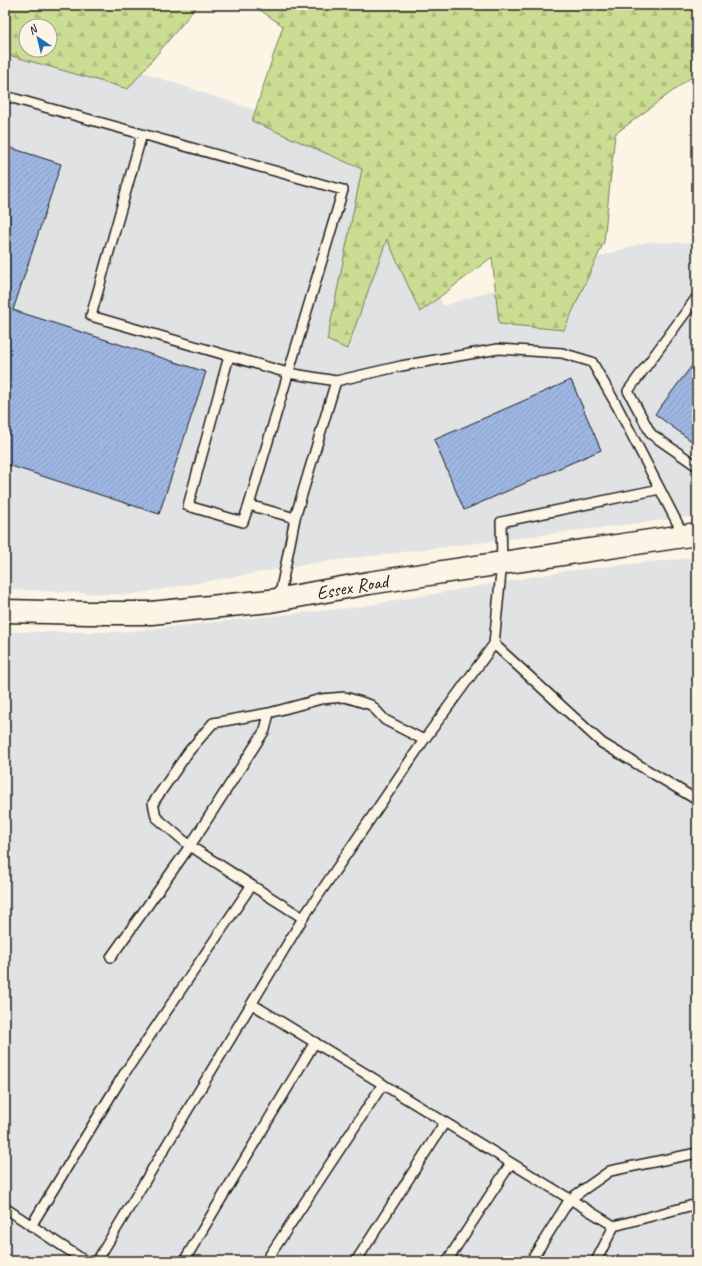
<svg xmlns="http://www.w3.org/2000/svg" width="702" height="1266" viewBox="0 0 702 1266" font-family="Caveat,sans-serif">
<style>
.built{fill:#e0e2e4}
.forest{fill:url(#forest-firs);stroke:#747c57;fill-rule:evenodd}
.building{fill:url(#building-hatch);stroke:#1c1c1c}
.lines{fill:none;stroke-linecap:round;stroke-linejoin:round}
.service-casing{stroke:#1c1c1c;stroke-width:12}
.tertiary-casing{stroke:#1c1c1c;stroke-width:25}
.service{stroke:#fcf5e5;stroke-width:9}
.tertiary{stroke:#fcf5e5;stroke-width:22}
.labels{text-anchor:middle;stroke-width:4;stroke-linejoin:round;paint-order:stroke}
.street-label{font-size:19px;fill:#1c1c1c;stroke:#fcf5e5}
</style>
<defs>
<pattern id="forest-firs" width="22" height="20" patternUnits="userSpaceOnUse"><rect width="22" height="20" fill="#cbdd92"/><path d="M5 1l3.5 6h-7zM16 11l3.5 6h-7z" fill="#aebd7d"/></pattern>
<pattern id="building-hatch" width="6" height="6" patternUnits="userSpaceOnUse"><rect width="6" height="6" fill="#9eb6e3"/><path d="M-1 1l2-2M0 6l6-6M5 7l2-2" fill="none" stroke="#889cc2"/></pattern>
</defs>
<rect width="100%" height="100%" fill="#fcf5e5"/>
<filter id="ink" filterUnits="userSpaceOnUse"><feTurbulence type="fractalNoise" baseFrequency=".025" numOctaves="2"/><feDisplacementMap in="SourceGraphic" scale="8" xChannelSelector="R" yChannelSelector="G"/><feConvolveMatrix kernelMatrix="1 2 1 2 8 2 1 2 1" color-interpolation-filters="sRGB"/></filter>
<g filter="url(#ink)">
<!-- built -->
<path class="built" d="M5 26 26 50H50V41L382 153 443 306 646 242 697 243V516L314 563 128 595 5 589Z
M697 557V1261H5V632H122L358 607 566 571Z"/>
<!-- forest -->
<path class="forest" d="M5 5H198L128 89 5 54ZM26 26H50V50H26Z
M253 5H697V73L615 134 604 242 564 330 499 324 492 257 420 312 387 239 347 349 327 340 362 169 252 121 283 26Z"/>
<!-- building -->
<path class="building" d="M5 146 61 164 13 310 206 372 159 514 5 464Z
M697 359V445L655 414Z
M571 380 601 450 464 510 434 440Z"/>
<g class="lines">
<defs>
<path id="service" d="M5 96 343 190 249 505 295 518 279 599
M142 134 91 316 288 373 336 381
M697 297 628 391 651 434 697 466
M229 356 188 506 243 522 249 505
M295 518 336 381 401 366 498 349 562 353 592 362 617 406 684 536
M494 644 602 743 697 800
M303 918 190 846 156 817 153 803 189 751 213 723 269 713 321 699 345 697 371 705 385 720 424 740
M111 957 190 846 265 730 269 713
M252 1004 614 1226 697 1204
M5 1208 85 1261
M31 1226 124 1074 251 886
M97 1261 303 918 424 740 494 644 502 562 501 522 660 489
M184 1261 315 1042
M266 1261 383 1084
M356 1261 445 1122
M447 1261 511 1163
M531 1261 570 1199 610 1171 697 1153
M596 1261 614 1226"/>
<g id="tertiary">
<path id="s1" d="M5 611 88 613H151L270 601 369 583 697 534"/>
</g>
</defs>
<!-- service casing -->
<use href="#service" class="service-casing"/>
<!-- tertiary casing -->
<use href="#tertiary" class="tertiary-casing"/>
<!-- service -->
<use href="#service" class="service"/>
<!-- tertiary -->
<use href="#tertiary" class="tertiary"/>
</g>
</g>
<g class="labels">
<!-- street labels -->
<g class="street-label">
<text dy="7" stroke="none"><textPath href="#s1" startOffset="349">Essex Road</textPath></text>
</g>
</g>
<!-- margin -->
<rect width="702" height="1266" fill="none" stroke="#fcf5e5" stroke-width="20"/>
<rect x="10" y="10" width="682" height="1246" fill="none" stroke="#1c1c1c" stroke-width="1.5" filter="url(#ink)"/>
<!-- north arrow -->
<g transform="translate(38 38) rotate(325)"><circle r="19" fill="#fcf5e5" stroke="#a29e95"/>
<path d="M0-3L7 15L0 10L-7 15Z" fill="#1f6fb2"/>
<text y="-6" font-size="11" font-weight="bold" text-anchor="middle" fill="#1c1c1c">N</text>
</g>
</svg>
